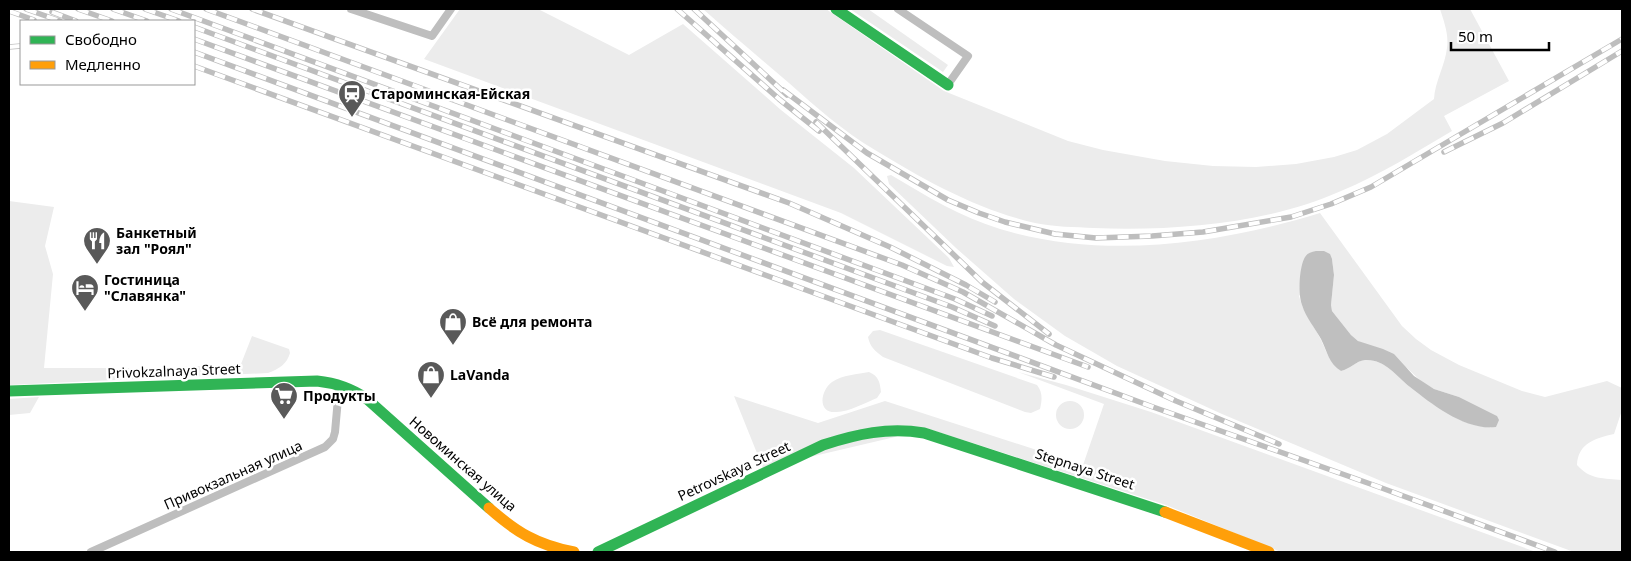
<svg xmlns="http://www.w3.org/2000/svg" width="1631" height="561" viewBox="0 0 1631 561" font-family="'Noto Sans',sans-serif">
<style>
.green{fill:#ececec;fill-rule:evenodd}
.water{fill:#bfbfbf}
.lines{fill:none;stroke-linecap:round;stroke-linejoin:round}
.lane{stroke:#bebebe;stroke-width:8}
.fast{stroke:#30b455;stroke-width:11}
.slow{stroke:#ff9f0a;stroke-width:11}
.rail-casing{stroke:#bebebe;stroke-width:5.5}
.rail{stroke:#fff;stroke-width:4;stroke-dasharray:11;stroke-linecap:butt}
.labels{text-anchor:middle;stroke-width:5;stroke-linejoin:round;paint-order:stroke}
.poi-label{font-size:14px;font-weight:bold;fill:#000;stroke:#fff;text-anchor:start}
.street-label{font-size:14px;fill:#000;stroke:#fff}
</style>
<rect width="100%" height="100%" fill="#fff"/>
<!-- green -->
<path class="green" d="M460 9H538L629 55 683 24 781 110 854 168 949 258 954 267 947 266 841 213 424 59Z
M703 9H826L944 91 1068 141 1103 150 1165 161 1213 166 1256 167 1296 164 1334 157 1357 150 1387 134 1434 99C1435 81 1445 66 1447 48 1449 34 1444 22 1440 9H1470L1509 81 1444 116 1452 131C1416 152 1380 175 1341 191 1267 224 1174 231 1094 228 1075 227 1054 227 1035 223 978 210 924 180 875 150 843 131 816 107 789 83 760 58 731 34 703 9Z
M850 9H868L948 65 943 72Z
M891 175C926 196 961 217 1000 229 1104 260 1218 244 1320 213L1402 326 1416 339 1431 350 1459 365 1522 391 1545 397 1607 381 1622 388V410L1614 434C1596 438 1578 443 1577 465 1590 480 1604 478 1622 480V552H1574L1386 483 1222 414 1117 366 1065 336 1014 299 956 248 889 184 887 176ZM1332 259 1334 275 1331 305 1332 311 1351 335 1358 341 1407 368 1422 382 1434 389 1459 397 1497 416 1491 428C1480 426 1468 424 1458 419 1442 410 1424 398 1410 387 1396 376 1385 359 1365 360 1356 361 1350 369 1341 371 1327 358 1328 354 1320 338 1313 324 1303 312 1299 296Z
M9 201 54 207 45 246 53 274 44 368H158L241 364 252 336 289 349 290 353C287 364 279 369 268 373L9 385Z
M880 330 1037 385C1043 393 1042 400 1040 409L1031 413 1025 412 883 357C875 351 870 347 868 337L873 331Z
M869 372C879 376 880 383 881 392L877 398C867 402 848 412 837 412 817 414 820 391 832 382 842 375 858 374 869 372Z
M1018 372 1066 385 1151 412 1536 552H1281L1166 505 929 429 763 468 734 396 818 423 885 401 1083 465 1104 404Z
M39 397 30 413 9 415V399Z
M1056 415a14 14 0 1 1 28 0a14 14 0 1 1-28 0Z"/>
<!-- water -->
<path class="water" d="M1316 251H1324L1330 254 1332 259 1334 275 1331 305 1332 311 1351 335 1358 341 1383 349 1394 354 1414 376 1434 389 1459 397 1497 416 1499 420 1496 427C1466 431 1433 405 1410 387 1396 376 1385 359 1365 360 1356 361 1350 369 1341 371 1329 364 1327 351 1321 339 1315 328 1306 318 1302 305 1298 295 1299 270 1304 259 1306 254 1310 252 1316 251Z"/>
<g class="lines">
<!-- lane -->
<path class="lane" d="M351 9 432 36 451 9
M898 9 968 56 949 83
M91 552 325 447 333 439 335 432 339 387"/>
<!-- fast -->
<path class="fast" d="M836 9 948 85
M9 391 317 381C336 383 351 388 367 399L489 508
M598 552 823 445C857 434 888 427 924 433L1165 512"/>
<!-- slow -->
<path class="slow" d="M489 508C516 532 537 545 574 552
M1165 512 1269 552"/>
<defs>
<path id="rail" d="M26 9 60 21
M78 9 112 21
M113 9 147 21
M145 9 179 21
M171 9 955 299 992 316
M206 9 902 265 963 292 1056 345 1176 401 1279 444
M252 9 789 203 890 247 966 285 995 302
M677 9 779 99 819 131
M694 9 787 95
M9 11 34 20
M52 12 76 21
M194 27 952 307 995 326
M194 39 1088 367
M9 47 21 46
M194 52 1153 407 1379 487 1555 552
M194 66 992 358 1054 377
M783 90 867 153 948 200 979 213 1005 222 1055 234 1096 238 1152 236 1203 232 1291 217 1331 204 1371 187 1622 39
M816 122 982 282 1049 334
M1444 152 1503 123 1622 51"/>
</defs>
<!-- rail casing -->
<use href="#rail" class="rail-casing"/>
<!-- rail -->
<use href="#rail" class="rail"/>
</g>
<!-- icons -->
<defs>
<symbol id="station-pin" viewBox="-11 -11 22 30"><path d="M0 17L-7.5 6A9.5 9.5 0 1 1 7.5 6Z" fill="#595959" stroke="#fff"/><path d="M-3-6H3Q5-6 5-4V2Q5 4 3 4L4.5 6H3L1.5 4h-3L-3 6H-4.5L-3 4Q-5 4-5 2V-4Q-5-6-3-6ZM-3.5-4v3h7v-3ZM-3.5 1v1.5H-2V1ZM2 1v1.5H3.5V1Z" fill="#fff"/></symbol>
<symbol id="restaurant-pin" viewBox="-11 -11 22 30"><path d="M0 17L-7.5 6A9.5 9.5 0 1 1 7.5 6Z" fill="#595959" stroke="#fff"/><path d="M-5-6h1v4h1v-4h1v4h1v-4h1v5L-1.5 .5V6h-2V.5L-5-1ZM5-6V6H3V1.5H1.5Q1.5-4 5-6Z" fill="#fff"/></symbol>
<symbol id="hotel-pin" viewBox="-11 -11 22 30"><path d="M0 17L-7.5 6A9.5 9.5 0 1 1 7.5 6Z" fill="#595959" stroke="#fff"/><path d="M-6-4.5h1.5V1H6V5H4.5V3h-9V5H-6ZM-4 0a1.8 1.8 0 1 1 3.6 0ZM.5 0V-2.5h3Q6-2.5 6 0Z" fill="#fff"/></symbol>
<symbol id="shop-pin" viewBox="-11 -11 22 30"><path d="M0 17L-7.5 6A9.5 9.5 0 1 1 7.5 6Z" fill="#595959" stroke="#fff"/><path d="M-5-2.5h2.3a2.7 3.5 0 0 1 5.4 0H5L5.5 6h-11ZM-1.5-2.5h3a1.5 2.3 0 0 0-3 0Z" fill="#fff"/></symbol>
<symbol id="supermarket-pin" viewBox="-11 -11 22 30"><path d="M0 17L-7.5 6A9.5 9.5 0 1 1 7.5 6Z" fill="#595959" stroke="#fff"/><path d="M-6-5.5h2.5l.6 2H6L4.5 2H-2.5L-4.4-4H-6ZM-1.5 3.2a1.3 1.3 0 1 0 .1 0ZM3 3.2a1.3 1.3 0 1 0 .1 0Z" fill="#fff"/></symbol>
</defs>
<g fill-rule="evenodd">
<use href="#station-pin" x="336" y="78" width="32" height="43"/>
<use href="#restaurant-pin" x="81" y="225" width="32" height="43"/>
<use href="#hotel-pin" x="69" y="272" width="32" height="43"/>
<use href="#shop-pin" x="437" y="306" width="32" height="43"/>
<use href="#shop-pin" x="415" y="359" width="32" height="43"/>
<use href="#supermarket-pin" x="268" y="380" width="32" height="43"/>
</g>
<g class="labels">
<!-- poi labels -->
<g class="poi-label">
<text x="371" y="99">Староминская-Ейская</text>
<text x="116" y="238">Банкетный<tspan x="116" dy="16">зал "Роял"</tspan></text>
<text x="104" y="285">Гостиница<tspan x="104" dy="16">"Славянка"</tspan></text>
<text x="472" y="327">Всё для ремонта</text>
<text x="450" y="380">LaVanda</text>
<text x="303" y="401">Продукты</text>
</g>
<!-- street labels -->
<g class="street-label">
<text transform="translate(174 371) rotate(-2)" y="5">Privokzalnaya Street</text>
<text transform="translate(463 464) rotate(41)" y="5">Новоминская улица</text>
<text transform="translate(1085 469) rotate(18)" y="5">Stepnaya Street</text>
<text transform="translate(734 471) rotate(-25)" y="5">Petrovskaya Street</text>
<text transform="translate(233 475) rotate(-24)" y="5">Привокзальная улица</text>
</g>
</g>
<!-- border -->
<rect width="1631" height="561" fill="none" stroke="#000000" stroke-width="20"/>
<!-- legend -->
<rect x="20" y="20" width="175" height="65" fill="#ffffff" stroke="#999999"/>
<rect x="30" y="36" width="25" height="8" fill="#30b455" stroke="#999999"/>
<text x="65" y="45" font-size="15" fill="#000000">Свободно</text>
<rect x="30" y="61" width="25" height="8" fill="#ff9f0a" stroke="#999999"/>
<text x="65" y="70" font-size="15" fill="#000000">Медленно</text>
<!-- scale -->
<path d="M1451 42v8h98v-8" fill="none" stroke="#000000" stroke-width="2.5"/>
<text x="1458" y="42" font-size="15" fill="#000000" stroke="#ffffff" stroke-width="4" paint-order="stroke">50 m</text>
</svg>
